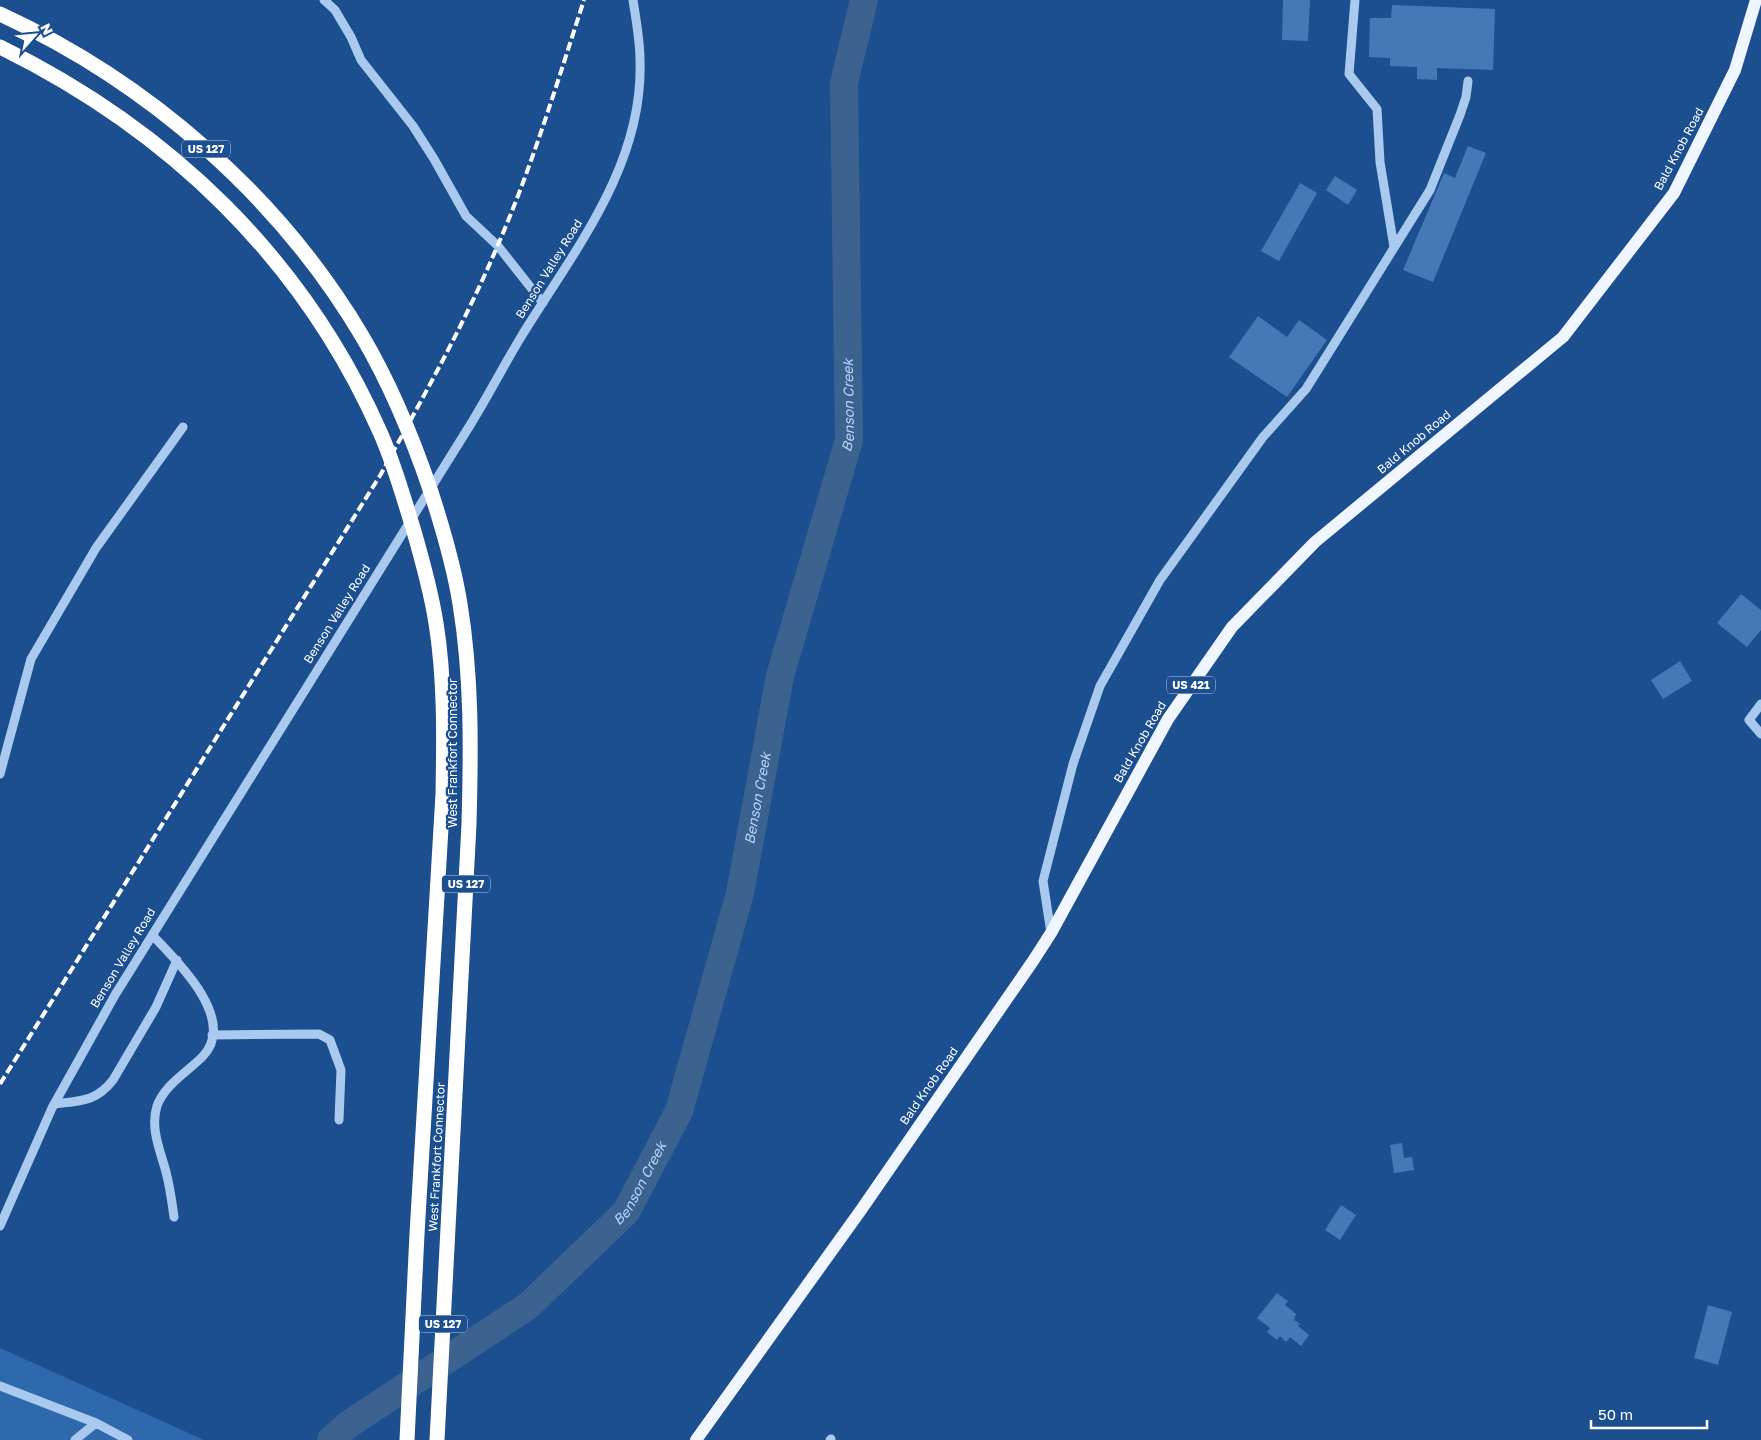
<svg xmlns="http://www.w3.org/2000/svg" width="1761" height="1440" viewBox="0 0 1761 1440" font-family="'Golos Text',sans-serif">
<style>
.green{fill:#2e69ad}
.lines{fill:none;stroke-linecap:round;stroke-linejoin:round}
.river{stroke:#3c6290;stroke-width:28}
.building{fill:#4478b7}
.minor{stroke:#a9c9ee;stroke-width:9}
.major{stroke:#f0f6ff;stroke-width:12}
.highway{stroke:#fff;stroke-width:15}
.rail{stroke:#fff;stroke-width:4;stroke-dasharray:9 4;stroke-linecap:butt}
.labels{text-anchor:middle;stroke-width:4.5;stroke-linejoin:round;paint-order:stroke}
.shield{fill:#1b4f8f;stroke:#bbcadd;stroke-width:1}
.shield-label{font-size:11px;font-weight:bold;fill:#fff}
.street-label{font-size:12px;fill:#fff;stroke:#1b4f8f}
.water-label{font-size:14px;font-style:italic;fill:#b5d3f5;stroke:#1b4f8f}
</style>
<rect width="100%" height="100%" fill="#1b4f8f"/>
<!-- green -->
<path class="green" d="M0 1348 204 1440H0Z"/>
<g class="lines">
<!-- river -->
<path class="river" id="s1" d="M331 1440 349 1424 528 1306 626 1212 679 1111 740 893 780 676 849 440 844 83 864 0"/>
</g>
<!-- building -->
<path class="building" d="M1283 0H1310L1308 41 1282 40Z
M1392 5 1495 9 1493 70 1437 68V80L1417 79V67L1390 66V58L1369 57 1370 18H1391Z
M1468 146 1486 153 1433 282 1403 270 1444 173 1455 178Z
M1335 176 1357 190 1348 205 1326 190Z
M1300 183 1317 193 1279 261 1261 251Z
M1258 316 1287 337 1299 320 1327 340 1287 397 1229 357Z
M1741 594 1761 610V630L1747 647 1717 623Z
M1680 661 1692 681 1663 699 1651 680Z
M1402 1143 1404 1158 1412 1157 1414 1170 1394 1173 1390 1145Z
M1341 1205 1356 1215 1340 1240 1325 1230Z
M1277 1293 1288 1301 1285 1305 1296 1314 1294 1320 1300 1324 1298 1326 1309 1335 1301 1346 1290 1337 1286 1342 1280 1336 1277 1340 1267 1332 1270 1328 1257 1318Z
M1708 1305 1732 1312 1718 1365 1694 1358Z"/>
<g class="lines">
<!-- minor -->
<path class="minor" d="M324 0 335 10 351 37 361 60 413 126 434 159 466 216 498 246 543 303
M1355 0 1349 74 1377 109 1380 162 1394 247
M1761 704 1749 720 1761 734
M0 774 31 659 96 548 183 427
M1051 933 1043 881 1073 764 1100 686 1160 580 1263 437 1306 389 1430 190 1460 115 1466 97 1468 81
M152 935C176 960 238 1019 203 1056 188 1072 165 1084 157 1106 150 1128 160 1150 166 1172 170 1187 172 1202 174 1217
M212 1035 319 1034 330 1040 341 1070 339 1120
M54 1104C80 1101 96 1102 113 1080L156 1007 177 960
M0 1226 52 1108 115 995 472 422C489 394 504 365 521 337 573 252 644 166 640 60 640 40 636 20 633 0
M0 1386 96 1423 75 1440
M96 1423 128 1440
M830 1440 831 1439"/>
<!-- major -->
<path class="major" d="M696 1440 861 1210 1033 961 1051 933 1168 719 1232 627 1315 542 1563 337 1674 193 1735 70 1756 0"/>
<!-- highway -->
<path class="highway" d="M0 14C148 82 279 196 362 336 391 385 413 439 431 492 443 529 454 566 460 604 472 677 471 751 469 824L437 1440
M0 47C169 130 303 258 380 432 394 463 403 496 413 528 422 559 431 591 436 623 445 679 444 737 443 794L417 1234 407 1440"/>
<!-- rail -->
<path class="rail" d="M0 1084 381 474C422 399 464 325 497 247 532 167 557 83 584 0"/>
</g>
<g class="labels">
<!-- shield labels -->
<g class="shield">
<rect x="182" y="140.5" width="48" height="17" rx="4"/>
<rect x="1167" y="676.5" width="48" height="17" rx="4"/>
<rect x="442" y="875.5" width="48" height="17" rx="4"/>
<rect x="419" y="1315.5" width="48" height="17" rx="4"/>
</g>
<g class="shield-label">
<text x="206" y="153">US 127</text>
<text x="1191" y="689">US 421</text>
<text x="466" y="888">US 127</text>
<text x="443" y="1328">US 127</text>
</g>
<!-- street labels -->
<g class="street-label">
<text transform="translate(1679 149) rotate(-62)" y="4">Bald Knob Road</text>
<text transform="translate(549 269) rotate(-58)" y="4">Benson Valley Road</text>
<text transform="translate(1414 442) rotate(-40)" y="4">Bald Knob Road</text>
<text transform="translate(337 614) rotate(-58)" y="4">Benson Valley Road</text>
<text transform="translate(1140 742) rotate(-60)" y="4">Bald Knob Road</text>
<text transform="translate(453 753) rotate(-90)" y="4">West Frankfort Connector</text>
<text transform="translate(123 958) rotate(-59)" y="4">Benson Valley Road</text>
<text transform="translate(929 1086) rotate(-55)" y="4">Bald Knob Road</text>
<text transform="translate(437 1157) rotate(-87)" y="4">West Frankfort Connector</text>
</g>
<!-- water labels -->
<g class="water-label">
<text dy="5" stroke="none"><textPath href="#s1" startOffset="1216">Benson Creek</textPath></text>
<text dy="5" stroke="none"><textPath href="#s1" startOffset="811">Benson Creek</textPath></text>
<text dy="5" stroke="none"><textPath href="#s1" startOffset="406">Benson Creek</textPath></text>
</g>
</g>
<!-- north arrow -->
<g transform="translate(35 35) rotate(63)" stroke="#1b4f8f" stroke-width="4" paint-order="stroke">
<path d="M0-4L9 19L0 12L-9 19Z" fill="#ffffff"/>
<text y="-8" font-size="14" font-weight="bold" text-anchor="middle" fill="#ffffff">N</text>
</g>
<!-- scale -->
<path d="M1591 1420v8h116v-8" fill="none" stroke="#ffffff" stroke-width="2.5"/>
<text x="1598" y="1420" font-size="15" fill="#ffffff" stroke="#1b4f8f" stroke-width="4" paint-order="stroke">50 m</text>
</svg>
